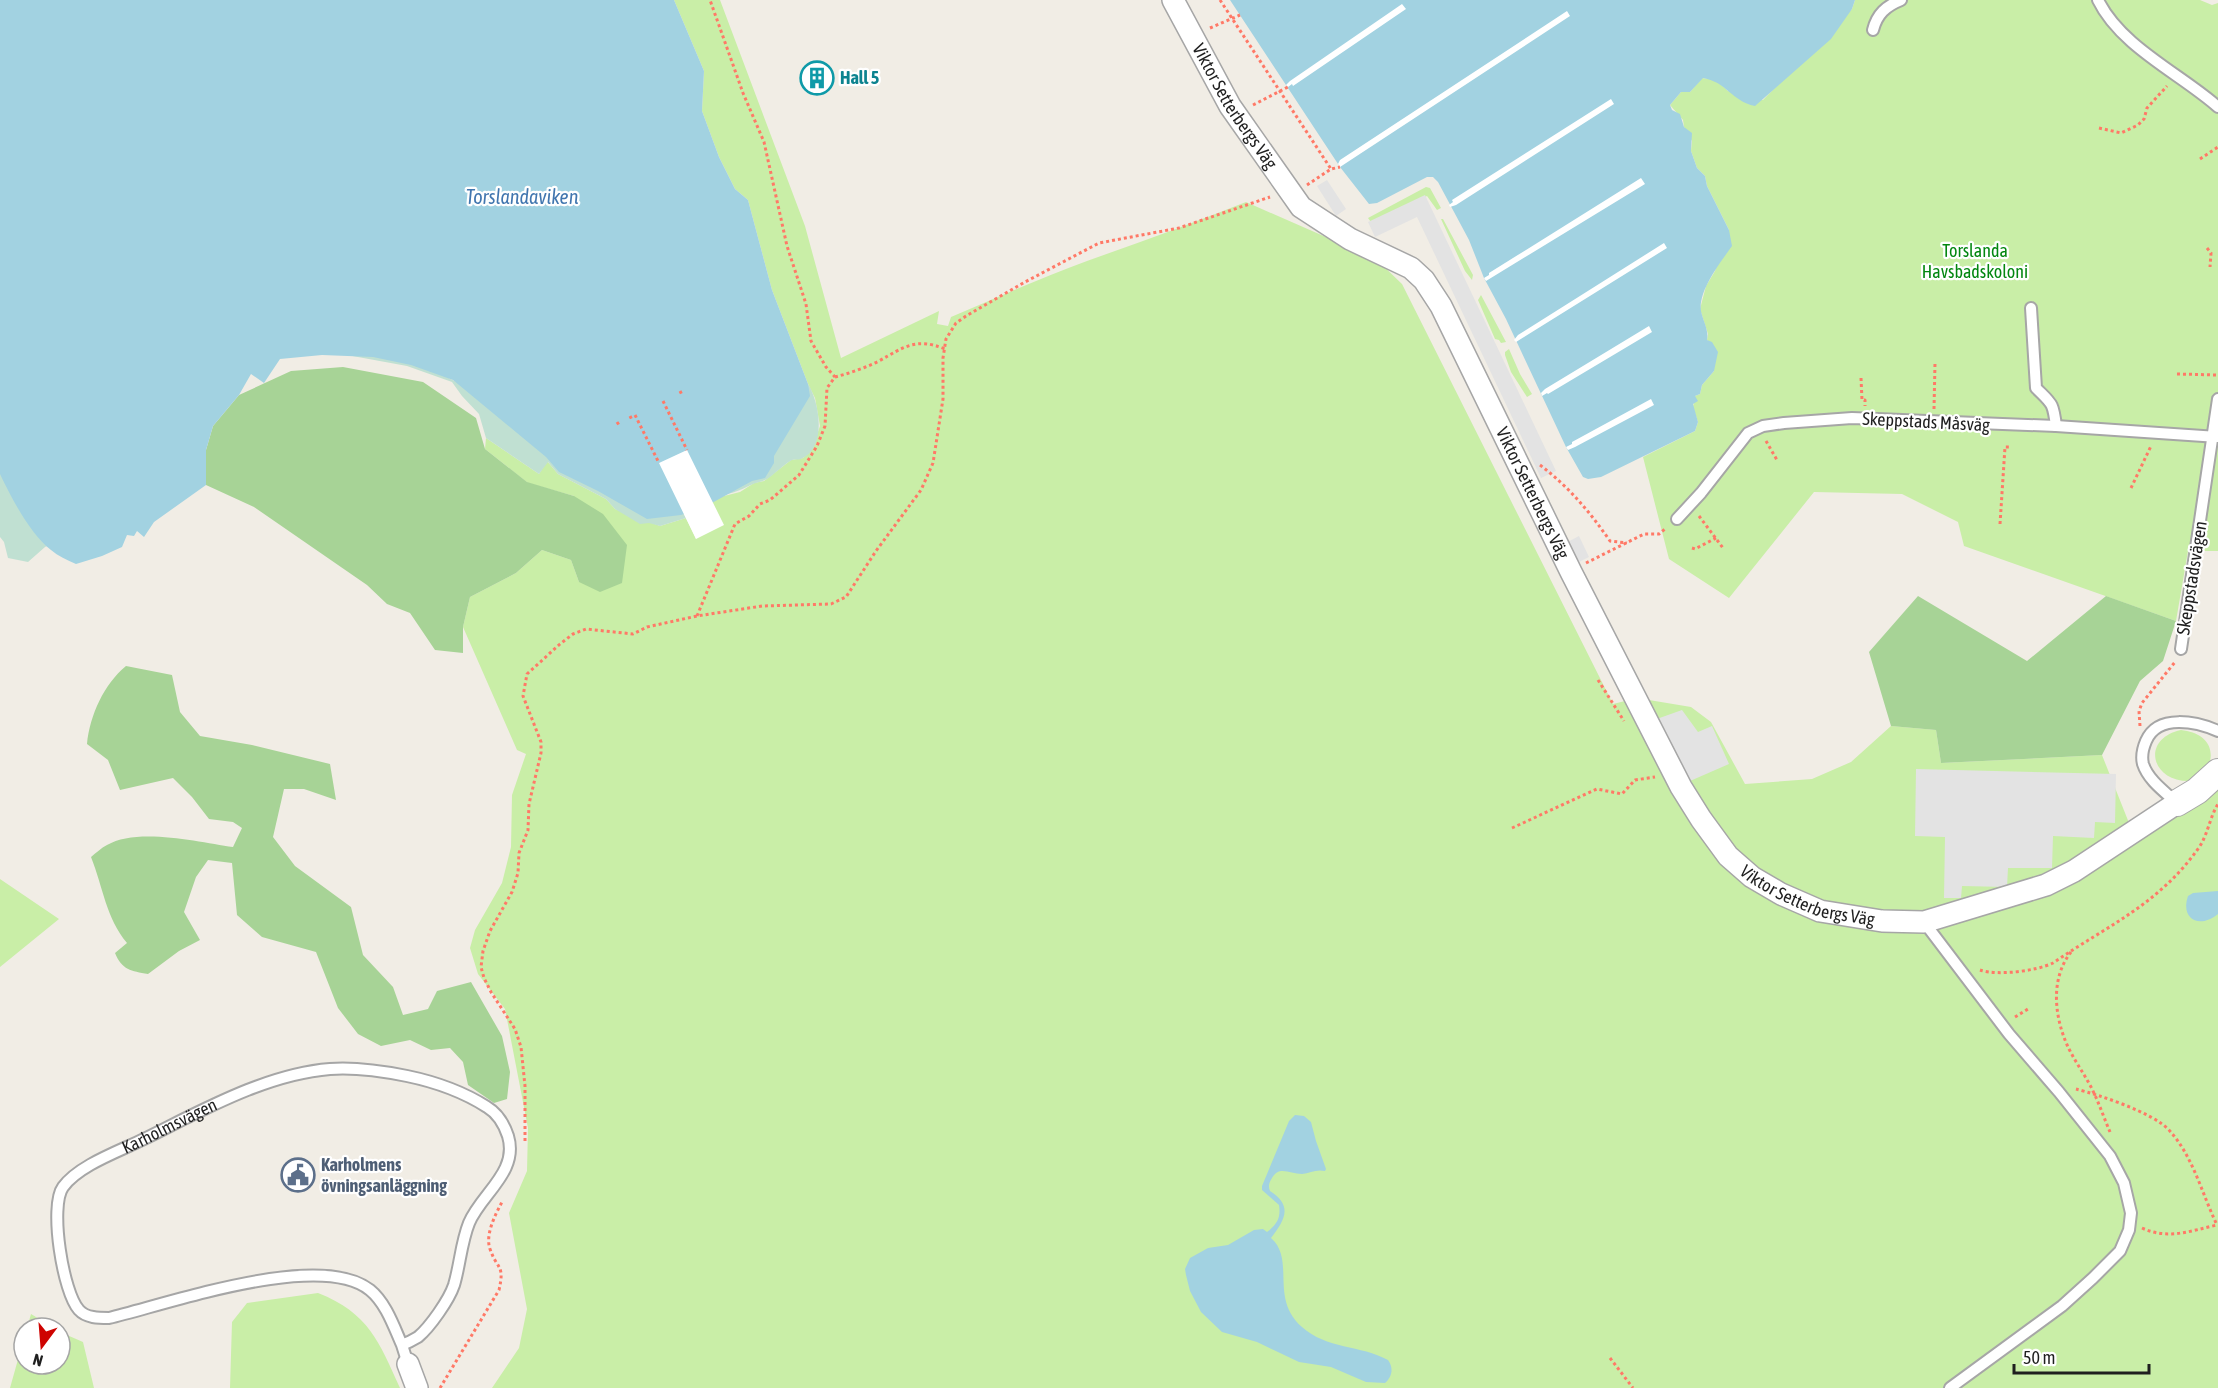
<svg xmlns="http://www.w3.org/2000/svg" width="2218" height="1388" viewBox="0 0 2218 1388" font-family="'Asap Condensed',sans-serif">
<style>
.grass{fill:#c9eea7}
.forest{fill:#a7d396}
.wetland{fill:#c0e0d2}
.parking{fill:#e3e3e3}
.water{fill:#a2d2e1}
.pier{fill:#fff}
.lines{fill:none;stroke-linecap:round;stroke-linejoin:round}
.service-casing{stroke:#a6a6a6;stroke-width:14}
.minor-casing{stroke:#a6a6a6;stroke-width:24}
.tertiary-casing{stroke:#a6a6a6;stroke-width:28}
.path{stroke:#ff7967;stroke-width:3;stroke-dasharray:3 3;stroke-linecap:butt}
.service{stroke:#fff;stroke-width:10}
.minor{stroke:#fff;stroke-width:21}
.tertiary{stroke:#fff;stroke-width:26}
.labels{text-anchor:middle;stroke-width:4.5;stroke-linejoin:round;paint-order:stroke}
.culture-label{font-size:18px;font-weight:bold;fill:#0d838f;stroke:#fff;text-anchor:start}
.street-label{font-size:18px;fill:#1f1f1f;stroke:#fff}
.park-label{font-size:18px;fill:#038710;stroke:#fff}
.service-label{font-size:18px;font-weight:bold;fill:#4e5e75;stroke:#fff;text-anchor:start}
.water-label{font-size:20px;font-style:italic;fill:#4176af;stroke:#fff}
</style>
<rect width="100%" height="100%" fill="#f1ede5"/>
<!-- grass -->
<path class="grass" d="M674 0H720L805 226 841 358 939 311 937 324 948 326 951 317C996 298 1041 278 1087 261 1140 242 1194 223 1246 202L1376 259 1402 284 1613 704 1637 698 1691 707 1711 722 1745 784 1812 779 1851 762 1891 726 1936 730 1941 763 2102 755 2131 828 2218 762V1388H492L519 1348 527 1309 509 1213 527 1171 528 1128 505 1009 478 974 470 948 475 930 502 883 511 847 512 795 526 754 517 750 463 627 470 597 516 573 542 550 571 560 579 582 574 496 528 483 485 449 486 438 539 474 547 461 558 474 606 499 615 509 660 526 686 518 696 539 712 499 740 492 754 483 764 481 791 460 803 458 812 449 820 426 815 398 808 384 772 290 748 200 735 189 719 157 702 111 704 71Z
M1855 0H2200L2212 5 2218 3V551H2188L2176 621 1964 546 1958 522 1902 494 1814 492 1729 598 1669 559 1643 457 1695 431 1698 422 1693 407 1695 396 1700 394 1702 385 1714 371V346L1707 340 1708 334 1700 309 1706 286 1715 271 1729 230 1707 186 1705 176 1697 168 1691 151 1692 141 1684 127 1683 120 1670 105 1681 92H1690L1702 78 1716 80 1728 91 1763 100 1852 9Z
M1426 187 1430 188 1441 208 1437 210 1427 196 1373 225 1368 218Z
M1441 219H1443L1473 275 1472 280 1465 271Z
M1481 295 1506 342 1501 343 1499 340 1495 339 1478 300Z
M1509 349 1520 374 1532 394 1527 397 1511 372 1505 355V352Z
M2181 730C2201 732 2216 744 2209 765L2191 781C2151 783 2140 739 2181 730Z
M0 879 59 919 0 967Z
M318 1293C369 1313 379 1342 400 1388H230L232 1322 247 1303Z
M31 1314 54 1328H27Z
M60 1332 83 1342 94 1388H10L24 1338V1364H60Z"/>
<!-- forest -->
<path class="forest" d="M343 367 423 382 476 418 485 449 527 482 574 496 603 514 627 545 622 583 600 592 579 582 571 560 542 550 516 573 470 597 463 627V653L435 650 410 613 387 604 367 585 254 507 206 485V450L213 426 239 395 291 371Z
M1918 596 2027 661 2106 596 2176 621 2163 661 2140 681 2102 755 1941 763 1936 730 1891 726 1869 652Z
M126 666 172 675 180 712 200 736 252 745 330 764 336 800 304 789H284L273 837 295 866 351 907 363 955 393 987 403 1015 428 1009 437 991 471 982 502 1036 510 1072 507 1099 494 1103 468 1085 463 1062 450 1048 431 1050 410 1040 381 1046 358 1034 338 1008 316 952 262 937 237 915 232 863 208 860 196 877 184 912 200 940 179 951 148 974C131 971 122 970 115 953L127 943C106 918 103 887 91 857 96 853 101 848 107 845 137 827 199 842 233 847L242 828 233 822 209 819 192 797 173 778 120 790 108 760 87 744C90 715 104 684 126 666Z"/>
<!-- wetland -->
<path class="wetland" d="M382 345 670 488 686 518 660 526 649 523 640 524 615 509 606 499 558 474 548 462 539 474 486 438 479 414 462 396 452 382 407 366 336 353Z
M803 383 808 384C820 403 827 448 801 459 798 460 795 459 792 460 784 464 775 474 767 479 762 482 758 482 753 484 742 489 737 492 724 495Z
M0 432 57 541 45 547 28 562 8 558 4 542 0 537Z"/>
<!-- parking -->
<path class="parking" d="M1327 180 1346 209 1336 216 1317 186Z
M1425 195 1556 471 1541 478 1417 217 1375 237 1368 222Z
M1579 536 1589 557 1575 564 1564 544Z
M1682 710 1698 732 1712 726 1729 764 1690 781 1654 720Z
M1916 769 2116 774 2115 823 2095 822 2094 838 2053 836 2052 868H2008L2007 887 1962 886 1961 898H1944L1945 837 1915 836Z"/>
<!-- water -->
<path class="water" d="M0 0H674L704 71 702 111 719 157 735 189 748 200 772 290 808 384 810 396 774 456V463L765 478 752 481 710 504 681 515 647 519 598 491 559 472 546 457 453 380 411 365 373 357 322 355 280 359 264 383 251 374 239 395 213 426 206 450V485L154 522 144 537 137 531 134 536 127 535 122 547 102 556 76 564C67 560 58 556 51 550 30 534 11 497 0 474Z
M1230 0H1855L1852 9 1831 39 1755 106C1731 101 1727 82 1703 78L1690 92H1681L1670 105 1672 110 1680 114 1684 127 1692 133 1691 151 1697 168 1705 176 1707 186 1729 230 1732 246C1720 263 1698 291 1701 311 1703 321 1709 330 1707 340L1712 342 1718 352 1714 371 1702 385 1700 394 1695 396 1698 401 1693 404 1698 422 1695 431 1601 477 1588 479 1583 477 1566 447 1506 319 1484 278 1469 240 1438 182 1433 177H1427L1377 203 1369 204 1340 167Z
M2218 891V914C2200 929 2180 920 2188 896L2193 893Z
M1295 1115 1304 1116 1311 1122 1316 1141 1326 1169 1325 1171C1316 1169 1310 1173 1302 1174 1290 1174 1279 1165 1272 1178 1269 1183 1268 1186 1270 1191 1294 1206 1284 1221 1271 1238 1296 1260 1269 1298 1302 1327 1326 1349 1361 1345 1388 1360 1394 1368 1392 1377 1385 1383L1366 1382 1331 1367 1299 1362 1257 1342 1222 1332 1201 1312 1190 1291 1186 1275 1185 1269 1190 1258 1208 1248 1228 1245 1254 1230 1263 1229 1267 1232C1277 1224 1281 1218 1279 1205L1262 1190V1186L1289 1121Z"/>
<!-- pier -->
<path class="pier" d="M1402 4 1406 9 1293 86 1292 84 1288 87 1286 85 1290 81Z
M1567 11 1570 16 1340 167 1338 164 1340 160Z
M1611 99 1614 104 1456 205 1450 207 1449 205 1453 202 1452 200Z
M1641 178 1645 184 1486 281 1484 278 1489 275V273Z
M1664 243 1667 248 1516 342 1514 340 1518 335Z
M1649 326 1652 332 1548 394 1547 393 1542 396 1541 393 1545 389Z
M1651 399 1654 405 1575 447 1568 450 1566 447 1572 444V442Z
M687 450 724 525 696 539 659 463Z"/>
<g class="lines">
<defs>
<g id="service">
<path d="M2098 0C2121 47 2181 74 2218 107"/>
<path d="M1873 30C1877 14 1886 6 1901 0"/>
<path d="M2031 308 2036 388C2052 404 2053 402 2056 426"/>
<path d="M1677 519 1701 493 1748 433 1763 426 1784 423 1852 418 2056 426 2218 437"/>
<path d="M2181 649 2218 399"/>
<path d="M2177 803C2165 792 2148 780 2143 764 2141 756 2143 748 2146 741 2158 713 2197 722 2218 731"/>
<path d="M1924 922 2009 1034 2059 1092 2110 1156 2124 1183 2131 1213 2129 1230 2120 1251 2093 1278 2062 1306 1950 1388"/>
<path id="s1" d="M402 1345C394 1327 386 1303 370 1290 320 1250 168 1304 109 1318 99 1318 86 1318 79 1310 63 1293 49 1206 63 1187 79 1165 120 1151 144 1139 201 1111 266 1074 330 1069 356 1067 382 1071 407 1076 436 1082 462 1091 487 1107 497 1113 504 1124 508 1136 519 1172 481 1194 469 1223 461 1243 460 1265 454 1285 449 1300 430 1327 418 1337 413 1340 407 1343 402 1345L408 1364"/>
</g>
<g id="minor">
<path id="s2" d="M1173 0 1230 106 1301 207 1350 239 1411 268 1424 280 1441 306 1571 572 1681 787 1701 819 1728 856 1752 877 1781 894 1820 911 1882 921 1924 922 2046 885 2074 871 2177 803"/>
<path d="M408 1364 417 1388"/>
</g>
<path id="tertiary" d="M2177 803 2197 791 2218 772"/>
</defs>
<!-- service casing -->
<use href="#service" class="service-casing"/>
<!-- minor casing -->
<use href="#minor" class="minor-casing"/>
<!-- tertiary casing -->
<use href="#tertiary" class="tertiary-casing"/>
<!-- path -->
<path class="path" d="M1220 0 1331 169
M1210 28 1240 15
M1253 105 1288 87
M2099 128 2121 133 2138 125 2144 119 2147 108 2167 86
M2200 159 2218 147
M1307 185 1331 169 1340 167
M2207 248 2211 253 2210 267
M2177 374 2218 375
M835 377C850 373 865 368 879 361 904 347 916 337 945 349
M1861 378 1862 400H1865V406
M680 391 682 395
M663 401 687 450
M1934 409 1935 363
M635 415 659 463
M630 416 632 420
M617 422 619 425
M1766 441 1777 460
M1540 465C1570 488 1589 511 1610 541L1627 543
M2131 488 2151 446
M1699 516 1723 548
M2000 524 2005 447H2010
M1692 548 1695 549 1716 538
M1586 563 1644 534H1659L1666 528
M697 616 735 524 749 516 760 504 770 500 799 475 817 446 825 426 827 388 835 377 826 367 811 341 806 304 787 246 764 142 743 93 710 0
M1598 680 1624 721
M2140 726 2139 711 2142 703 2175 662
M1512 828 1597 789 1622 794 1635 780 1655 777
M2071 952C2049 980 2055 1020 2069 1049 2076 1063 2085 1075 2092 1089 2099 1103 2104 1118 2110 1132
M1980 970C1998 976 2036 971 2053 963 2108 925 2159 905 2200 846 2208 833 2210 817 2218 804
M2015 1017 2028 1009
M2076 1089C2099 1095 2152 1112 2169 1130 2193 1156 2202 1194 2217 1225
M525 1141V1086L521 1047 515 1029 491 992 484 978 481 967 483 951 490 931 512 892 518 873 519 853 528 830 529 804 541 753V742L523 696 527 674 560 644 573 634 586 629 633 634 647 627 697 616 762 606 831 604 846 597 876 551 921 490 933 463 943 399V358L946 339 956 323 966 316 1025 282 1099 243 1179 228 1270 197
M2142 1228C2168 1240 2190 1231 2217 1225
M1610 1358 1633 1388
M440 1388 499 1290C505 1264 497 1270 490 1249 485 1235 495 1215 502 1202"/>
<!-- service -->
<use href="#service" class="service"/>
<!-- minor -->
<use href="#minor" class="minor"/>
<!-- tertiary -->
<use href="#tertiary" class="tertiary"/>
</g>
<!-- icons -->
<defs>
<symbol id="building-ring" viewBox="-11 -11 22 22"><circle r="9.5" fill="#fff" stroke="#0f9aa8" stroke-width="1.5"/><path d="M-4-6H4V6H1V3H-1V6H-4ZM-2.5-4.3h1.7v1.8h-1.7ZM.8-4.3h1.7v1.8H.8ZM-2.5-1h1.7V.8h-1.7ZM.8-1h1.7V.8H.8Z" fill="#0f9aa8"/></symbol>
<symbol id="civic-ring" viewBox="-11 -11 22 22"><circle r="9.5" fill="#fff" stroke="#5c6f8a" stroke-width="1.5"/><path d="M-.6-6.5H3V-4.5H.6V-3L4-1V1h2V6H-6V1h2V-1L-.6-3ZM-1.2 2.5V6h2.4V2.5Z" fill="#5c6f8a"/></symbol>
</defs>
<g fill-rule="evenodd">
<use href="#building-ring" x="798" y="59" width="38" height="38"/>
<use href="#civic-ring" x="279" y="1156" width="38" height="38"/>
</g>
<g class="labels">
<!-- culture labels -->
<g class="culture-label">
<text x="840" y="84">Hall 5</text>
</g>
<!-- street labels -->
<g class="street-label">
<text dy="6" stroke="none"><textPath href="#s2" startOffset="123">Viktor Setterbergs Väg</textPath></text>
<text transform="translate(1926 422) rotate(3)" y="6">Skeppstads Måsväg</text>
<text dy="6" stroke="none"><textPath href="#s2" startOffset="627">Viktor Setterbergs Väg</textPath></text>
<text transform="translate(2192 578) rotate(-81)" y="6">Skeppstadsvägen</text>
<text dy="6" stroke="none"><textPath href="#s2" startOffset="1131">Viktor Setterbergs Väg</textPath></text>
<text dy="6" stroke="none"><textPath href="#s1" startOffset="616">Karholmsvägen</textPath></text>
</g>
<!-- park labels -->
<g class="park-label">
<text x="1975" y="257">Torslanda<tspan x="1975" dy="21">Havsbadskoloni</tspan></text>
</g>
<!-- service labels -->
<g class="service-label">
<text x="321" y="1171">Karholmens<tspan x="321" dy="21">övningsanläggning</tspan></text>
</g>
<!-- water labels -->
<g class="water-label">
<text x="522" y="204">Torslandaviken</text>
</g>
</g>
<!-- north arrow -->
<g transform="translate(42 1346) rotate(196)"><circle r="28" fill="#ffffff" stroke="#a5a5a5" stroke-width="1.5"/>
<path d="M0-4.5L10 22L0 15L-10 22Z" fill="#ce0300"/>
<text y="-9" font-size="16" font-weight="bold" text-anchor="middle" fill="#1f1f1f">N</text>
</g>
<!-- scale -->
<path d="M2014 1364v9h135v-9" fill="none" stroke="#1f1f1f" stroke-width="3"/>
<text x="2023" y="1364" font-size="18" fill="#1f1f1f" stroke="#ffffff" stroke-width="4.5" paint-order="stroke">50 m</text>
</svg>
